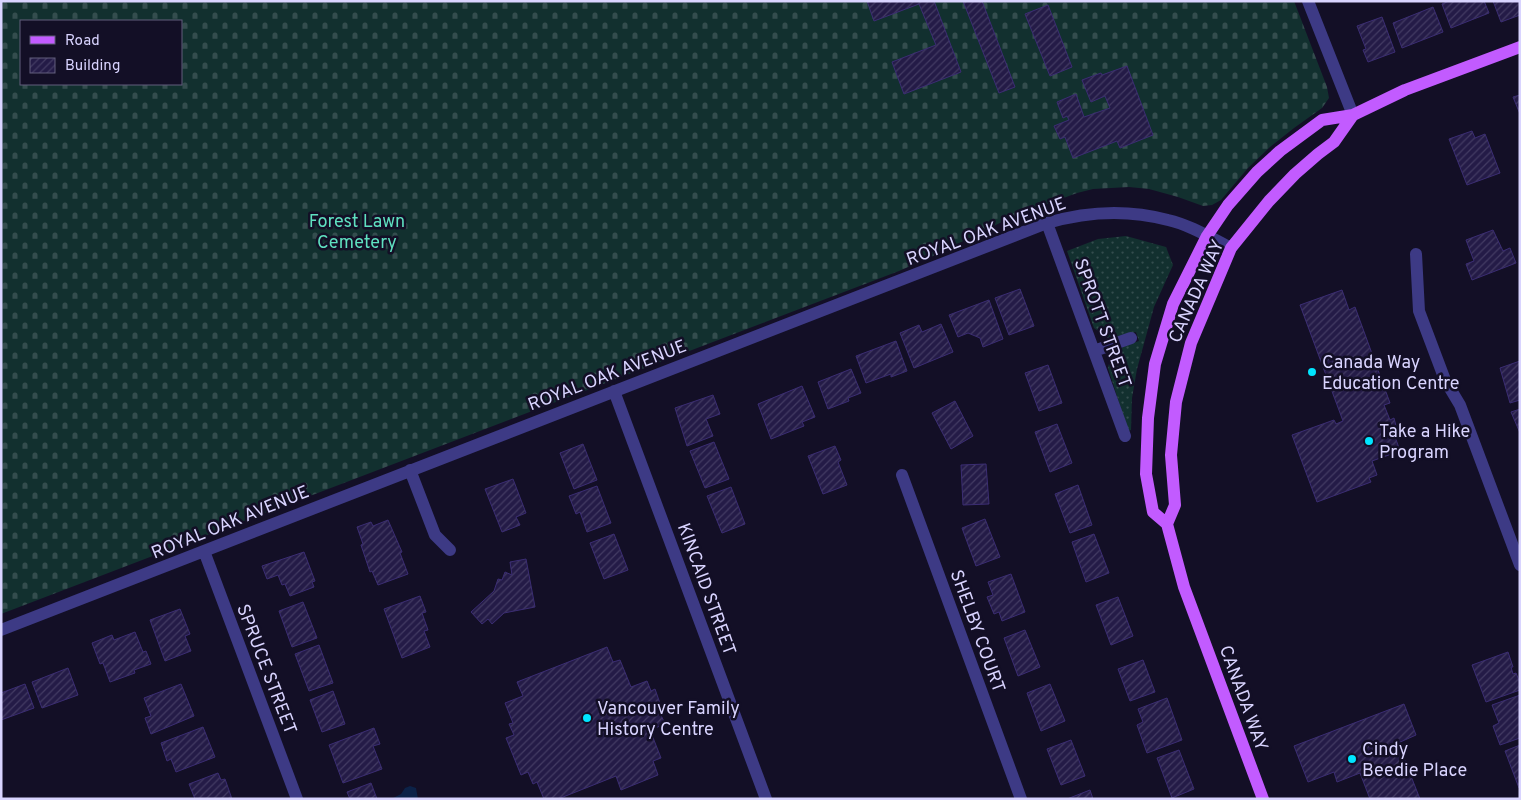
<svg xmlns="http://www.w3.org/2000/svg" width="1521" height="800" viewBox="0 0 1521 800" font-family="Overpass,sans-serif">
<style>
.grass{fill:url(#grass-dots)}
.cemetery{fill:url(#cemetery-stones);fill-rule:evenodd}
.water{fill:#0c2248}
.building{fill:url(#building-hatch);stroke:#3b2d73}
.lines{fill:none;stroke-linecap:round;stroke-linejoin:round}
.minor{stroke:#3d3a85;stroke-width:12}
.major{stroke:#c25bff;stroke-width:12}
.poi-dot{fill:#00e5ff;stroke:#130f26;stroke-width:2}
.labels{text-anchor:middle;stroke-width:5;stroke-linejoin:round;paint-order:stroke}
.park-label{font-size:18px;fill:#5fe0c0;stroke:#130f26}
.street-label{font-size:18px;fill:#d9d4ff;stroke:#130f26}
.poi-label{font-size:18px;fill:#d9d4ff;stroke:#130f26;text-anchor:start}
</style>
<defs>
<pattern id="grass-dots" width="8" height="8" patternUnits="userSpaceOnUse" patternTransform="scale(1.25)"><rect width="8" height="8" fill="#12302f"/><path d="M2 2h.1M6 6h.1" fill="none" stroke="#344d4e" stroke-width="1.8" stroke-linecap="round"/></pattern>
<pattern id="cemetery-stones" width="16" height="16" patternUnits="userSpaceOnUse" patternTransform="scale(1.25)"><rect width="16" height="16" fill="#12302f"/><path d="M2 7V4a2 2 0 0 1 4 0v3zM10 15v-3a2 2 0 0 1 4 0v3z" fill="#344d4e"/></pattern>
<pattern id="building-hatch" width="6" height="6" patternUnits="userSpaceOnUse" patternTransform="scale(1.25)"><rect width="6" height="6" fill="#241b47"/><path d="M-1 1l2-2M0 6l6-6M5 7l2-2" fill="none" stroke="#433b63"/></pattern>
</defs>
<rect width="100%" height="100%" fill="#130f26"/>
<!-- grass -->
<path class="grass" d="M1126 236 1166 247 1173 265 1154 307 1137 369 1132 398 1131 430 1128 431 1108 368C1112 349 1122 347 1139 341L1136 332 1115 338H1108L1094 328 1067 251 1098 239Z"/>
<!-- cemetery -->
<path class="cemetery" d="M1 1H1294L1327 87 1329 98 1322 108 1294 128 1270 147 1248 168 1221 200 1212 205 1203 206 1178 197 1149 189 1129 187 1093 189 1077 193 1010 218 931 257 899 271 1 614ZM21 21H181V84H21Z"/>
<!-- water -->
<path class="water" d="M410 786 416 788 418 799H391L401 794 405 788Z"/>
<!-- building -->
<path class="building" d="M867 1H934L961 72 904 94 892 62 936 45 919 4 874 21Z
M963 1H982L1015 87 999 93Z
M1449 1H1484L1489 13 1451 28 1442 4Z
M1493 1H1520V15L1501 22Z
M1048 5 1072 67 1050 76 1025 14Z
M1433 7 1443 32 1402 48 1393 23Z
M1382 17 1395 52 1368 62 1363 50 1366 49 1357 26Z
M1127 66 1153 135 1120 148 1117 141 1073 158 1065 137 1060 139 1054 126 1069 120 1067 116 1063 118 1057 102 1076 94 1084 117 1110 108 1105 96 1091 102 1082 80 1101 73 1102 75Z
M1520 95V114L1513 97Z
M1472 131 1475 138 1485 134 1500 173 1467 185 1449 139Z
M1493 230 1503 251 1510 248 1516 263 1472 280 1466 264 1474 261 1466 240Z
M1020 289 1034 326 1009 335 995 298Z
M1342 290 1349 310 1355 307 1390 403 1384 405 1390 420 1394 418 1396 426 1392 428 1400 451 1372 461 1377 475 1369 478 1371 482 1317 502 1292 435 1334 420 1336 424 1343 421 1300 305Z
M989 300 1003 339 983 347 980 338 968 333 958 337 949 315Z
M941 324 953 352 914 368 900 333 919 325 922 332Z
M896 341 907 371 891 377V374L866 383 856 356Z
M1520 361V400L1510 403 1500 368Z
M1048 365 1062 403 1039 411 1025 373Z
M851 369 861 393 848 398 849 401 828 409 818 382Z
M802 386 815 417 802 422 804 426 771 439 758 404Z
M713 395 720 414 706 419 713 436 687 446 675 408Z
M955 401 973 436 951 449 932 413Z
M1520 409V433L1511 412Z
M1057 424 1072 463 1050 472 1035 432Z
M714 442 729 479 705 488 690 451Z
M583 444 597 480 574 489 560 453Z
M835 446 841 460 838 462 847 485 823 494 808 456Z
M986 464 989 504 963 505 961 465Z
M513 479 526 513 516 517 520 525 502 532 485 489Z
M1078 485 1092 525 1070 533 1055 494Z
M597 486 611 523 587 532 580 512 576 514 569 496Z
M731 487 745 524 722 533 707 496Z
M985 519 1000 557 976 566 962 528Z
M388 520 402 552 400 553 408 574 378 585 372 571 370 572 361 545 363 544 357 527 371 522 373 526Z
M614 534 628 570 604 579 590 543Z
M1094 534 1109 573 1086 582 1072 542Z
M304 552 315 581 312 582 314 587 290 596 285 584 282 585 278 575 267 579 262 566Z
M526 559 535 607 504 613 492 624 488 619 482 624 471 612 494 591 498 579 502 580 505 572 512 575 510 562Z
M1011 574 1025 612 1002 621 999 612 994 614 987 597 993 595 988 582Z
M420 596 426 612 422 613 428 630 424 631 430 647 402 658 384 609Z
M1118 597 1133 636 1111 645 1096 605Z
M303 602 317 638 292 647 279 611Z
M180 609 190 634 185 636 191 651 165 661 150 620Z
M1025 630 1040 667 1018 676 1004 638Z
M135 632 143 652 146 651 151 664 134 670 135 673 110 682 103 663 100 664 92 643 112 635 114 640Z
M319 645 333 683 309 691 295 654Z
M607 647 613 662 620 660 631 687 647 681 651 691 655 689 663 712 660 713 665 724 650 730 661 758 653 761 658 775 621 790 616 776 558 799H544L537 782 533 784 528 772 521 775 506 738 514 735 509 724 513 723 505 703 523 696 517 682Z
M1508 652 1513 667H1511L1513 674 1516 673 1520 683V690L1486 702 1472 665Z
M1143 660 1155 692 1130 701 1118 669Z
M68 668 78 695 42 708 32 682Z
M25 684 34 708 1 720V693Z
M181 684 194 716 151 734 145 718 151 716 144 698Z
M1050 684 1065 721 1041 731 1027 693Z
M333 691 345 724 322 732 310 700Z
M1520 695V738L1500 745 1493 726 1499 723 1492 705Z
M1167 698 1182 740 1147 753 1137 725 1143 722 1138 709Z
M1404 704 1416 735 1398 743 1420 799H1370L1360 773 1337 782 1334 772 1308 782 1294 746Z
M203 727 215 757 176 772 171 759 167 761 161 743Z
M374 728 380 744 373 746 382 769 343 783 329 745Z
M1071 740 1085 776 1061 785 1047 749Z
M1520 745V788H1519L1505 751Z
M1179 750 1194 789 1172 798 1157 758Z
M218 773 221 780 225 779 232 799H195L189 784Z
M371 783 377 799H350L347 792Z
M1090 790 1093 799H1067Z"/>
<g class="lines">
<!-- minor -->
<path class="minor" d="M1308 1 1353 115
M1047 223 1125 436
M1416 254 1419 311 1445 380 1460 405 1520 565
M1094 351 1131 338
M614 391 766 799
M410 470 435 535 450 550
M902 475 1021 799
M204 551 297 799
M1 630 1047 223C1088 211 1127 209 1168 220 1190 225 1211 238 1231 248"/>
<!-- major -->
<path class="major" d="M1167 524 1153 512 1146 474 1148 418 1155 364 1173 304 1207 236 1228 205 1257 172 1280 151 1322 120 1353 115 1405 90 1520 47
M1263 799 1184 587 1167 524 1175 505 1171 455 1176 402 1191 343 1231 248 1269 201 1295 174 1318 154 1334 142 1353 115"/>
</g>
<!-- markers -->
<g class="poi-dot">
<circle cx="1312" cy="372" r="5"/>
<circle cx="1369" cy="441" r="5"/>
<circle cx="587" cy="718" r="5"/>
<circle cx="1352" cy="759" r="5"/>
</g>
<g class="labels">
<!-- park labels -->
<g class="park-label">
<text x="357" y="227">Forest Lawn<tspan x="357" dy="21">Cemetery</tspan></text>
</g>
<!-- street labels -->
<g class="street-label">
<text transform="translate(986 231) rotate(-20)" y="6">ROYAL OAK AVENUE</text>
<text transform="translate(1196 291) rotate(-66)" y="6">CANADA WAY</text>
<text transform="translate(1103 323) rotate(70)" y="6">SPROTT STREET</text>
<text transform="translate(607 375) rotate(-21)" y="6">ROYAL OAK AVENUE</text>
<text transform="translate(230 522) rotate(-22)" y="6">ROYAL OAK AVENUE</text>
<text transform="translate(707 589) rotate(70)" y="6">KINCAID STREET</text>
<text transform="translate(978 631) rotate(70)" y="6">SHELBY COURT</text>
<text transform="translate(267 669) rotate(69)" y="6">SPRUCE STREET</text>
<text transform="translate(1244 698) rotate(70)" y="6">CANADA WAY</text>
</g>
<!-- poi labels -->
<g class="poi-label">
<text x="1322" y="368">Canada Way<tspan x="1322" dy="21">Education Centre</tspan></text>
<text x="1379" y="437">Take a Hike<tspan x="1379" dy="21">Program</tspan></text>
<text x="597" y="714">Vancouver Family<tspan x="597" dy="21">History Centre</tspan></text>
<text x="1362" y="755">Cindy<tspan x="1362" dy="21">Beedie Place</tspan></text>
</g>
</g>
<!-- border -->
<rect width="1521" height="800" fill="none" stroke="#d9d4ff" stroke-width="5"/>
<!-- legend -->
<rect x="20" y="20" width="162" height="65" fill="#130f26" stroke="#625e7d"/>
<rect x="30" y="36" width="25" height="8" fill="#c25bff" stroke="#625e7d"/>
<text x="65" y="45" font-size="15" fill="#d9d4ff">Road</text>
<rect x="30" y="58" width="25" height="15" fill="url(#building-hatch)" stroke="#625e7d"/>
<text x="65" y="70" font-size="15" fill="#d9d4ff">Building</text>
</svg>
